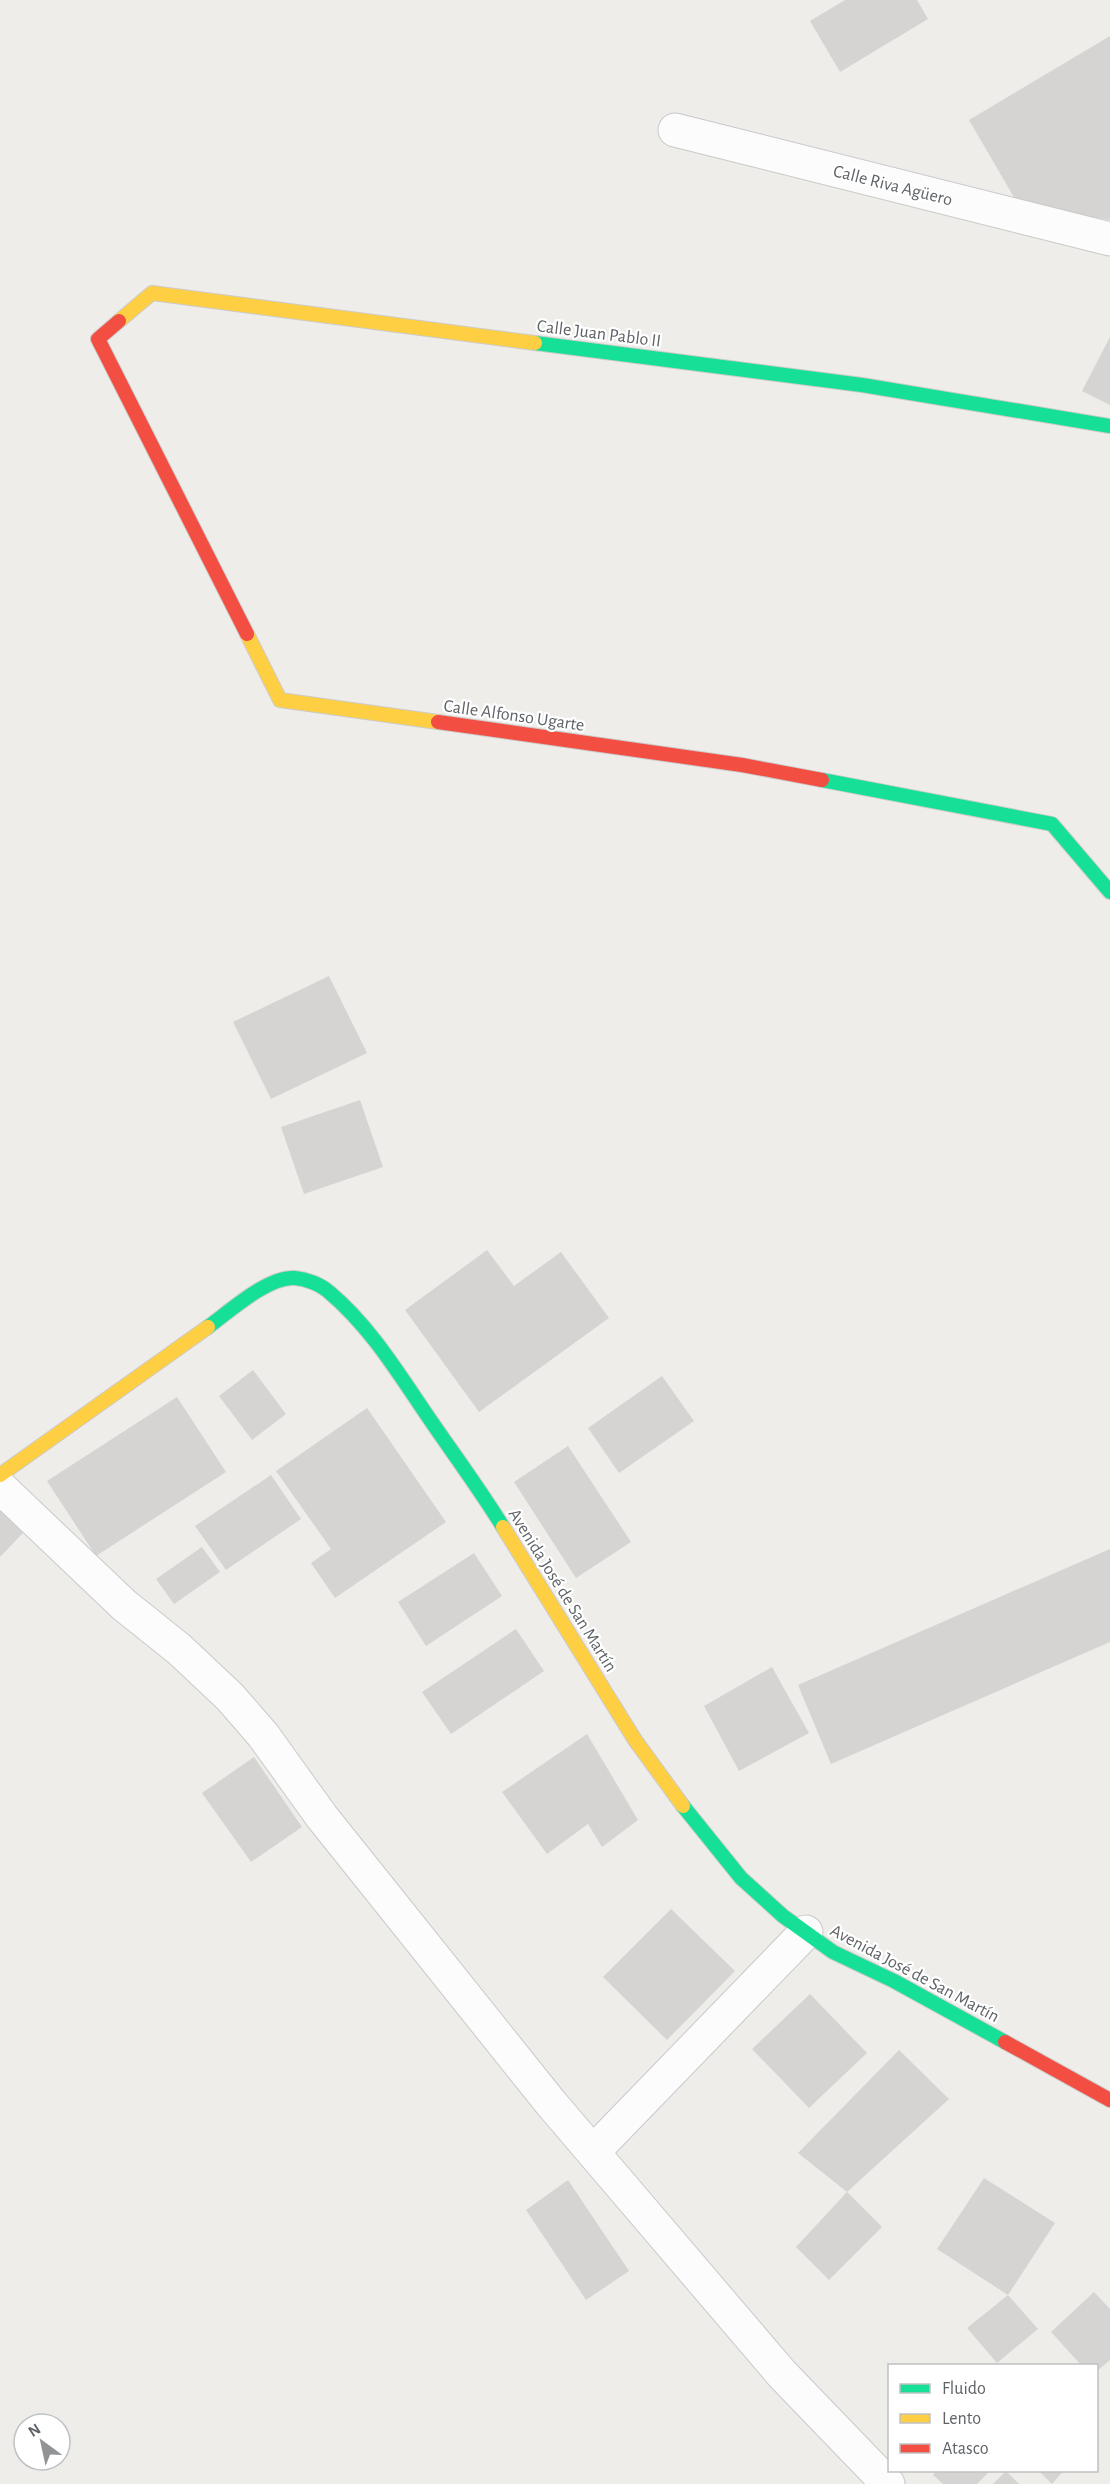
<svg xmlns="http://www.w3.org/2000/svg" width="1110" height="2484" viewBox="0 0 1110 2484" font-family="'Alegreya Sans',sans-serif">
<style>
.building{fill:#d5d4d3}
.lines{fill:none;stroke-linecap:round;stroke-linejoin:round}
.street-casing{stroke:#c9c9c9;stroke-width:35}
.fast-casing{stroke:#cbcbcb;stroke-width:16}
.slow-casing{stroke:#cbcbcb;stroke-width:16}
.jam-casing{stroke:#cbcbcb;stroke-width:16}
.street{stroke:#fcfcfc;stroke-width:33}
.fast{stroke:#16e098;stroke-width:14}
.slow{stroke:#ffcf43;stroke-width:14}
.jam{stroke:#f24e42;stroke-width:14}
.labels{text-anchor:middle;stroke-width:4.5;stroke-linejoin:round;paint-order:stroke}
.street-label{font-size:18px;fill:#5f6367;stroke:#fff}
</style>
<rect width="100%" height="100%" fill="#eeedea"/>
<!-- building -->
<path class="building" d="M845 0H917L928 19 840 72 810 21Z
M1110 36V220L1019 206 969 120Z
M1110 337V405L1082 391Z
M329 976 367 1053 271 1099 233 1022Z
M360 1100 383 1167 304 1194 281 1127Z
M487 1250 514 1286 561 1252 609 1318 479 1412 405 1310Z
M253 1370 286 1414 252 1440 219 1396Z
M662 1376 694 1421 619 1473 588 1428Z
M177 1397 226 1472 96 1556 47 1481Z
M367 1408 446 1522 335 1598 311 1563 331 1549 276 1471Z
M568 1446 631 1542 576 1578 514 1482Z
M271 1475 301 1519 226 1570 195 1526Z
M0 1511 23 1533 0 1557Z
M202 1547 220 1572 174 1604 156 1579Z
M1110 1549V1642L831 1764 798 1685Z
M474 1553 502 1596 426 1646 398 1602Z
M516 1629 544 1671 451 1734 422 1692Z
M772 1667 809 1733 739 1771 704 1706Z
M587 1734 638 1820 602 1847 588 1824 547 1854 502 1792Z
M254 1757 302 1827 251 1862 202 1793Z
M671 1909 735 1971 667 2040 603 1977Z
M810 1994 867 2053 809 2108 752 2049Z
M899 2050 949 2099 847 2192 798 2153Z
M984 2178 1055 2223 1008 2295 937 2249Z
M568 2180 629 2271 586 2300 526 2210Z
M847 2192 882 2227 829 2280 796 2247Z
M1094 2292 1110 2309V2360L1096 2372V2366H1082L1051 2332Z
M1008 2295 1038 2329 997 2363 967 2328Z
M937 2470H991L977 2484H943L933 2475Z
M1038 2470H1064L1052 2484Z
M1006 2471 1019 2484H993Z"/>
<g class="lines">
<defs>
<path id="street" d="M675 130 1110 239
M0 1487 124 1605 179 1649 230 1697 263 1735 322 1817 550 2102 782 2374 888 2484
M593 2152 806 1932"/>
<path id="fast" d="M535 343 862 385 1110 426
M822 780 1052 824 1110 892
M208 1327C230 1311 268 1276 295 1278 306 1279 320 1284 329 1292 371 1327 400 1376 431 1421 455 1456 481 1491 503 1527
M683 1806 741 1878 783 1916 833 1952 894 1981 1005 2042"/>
<path id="slow" d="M119 321 152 293 535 343
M247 634 280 700 438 722
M0 1475 208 1327
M503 1527 635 1740 683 1806"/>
<path id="jam" d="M119 321 98 339 247 634
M438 722 742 765 822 780
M1005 2042 1110 2100"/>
</defs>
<!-- street casing -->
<use href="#street" class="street-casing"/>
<!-- fast casing -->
<use href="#fast" class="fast-casing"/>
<!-- slow casing -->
<use href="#slow" class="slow-casing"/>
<!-- jam casing -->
<use href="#jam" class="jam-casing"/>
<!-- street -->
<use href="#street" class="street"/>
<!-- fast -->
<use href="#fast" class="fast"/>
<!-- slow -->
<use href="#slow" class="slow"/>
<!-- jam -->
<use href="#jam" class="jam"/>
</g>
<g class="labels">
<!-- street labels -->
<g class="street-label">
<text transform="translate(893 185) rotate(14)" y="6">Calle Riva Agüero</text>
<text transform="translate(599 333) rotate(7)" y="6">Calle Juan Pablo II</text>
<text transform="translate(514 715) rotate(8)" y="6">Calle Alfonso Ugarte</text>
<text transform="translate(563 1590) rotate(58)" y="6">Avenida José de San Martín</text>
<text transform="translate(915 1973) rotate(28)" y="6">Avenida José de San Martín</text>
</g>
</g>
<!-- legend -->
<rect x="888" y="2364" width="210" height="108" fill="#ffffff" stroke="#bfc1c2" stroke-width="1.5"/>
<rect x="900" y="2384" width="30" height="9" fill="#16e098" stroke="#bfc1c2" stroke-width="1.5"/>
<text x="942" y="2394" font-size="18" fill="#5f6367">Fluido</text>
<rect x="900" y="2414" width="30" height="9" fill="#ffcf43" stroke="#bfc1c2" stroke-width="1.5"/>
<text x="942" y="2424" font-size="18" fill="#5f6367">Lento</text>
<rect x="900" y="2444" width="30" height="9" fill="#f24e42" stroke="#bfc1c2" stroke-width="1.5"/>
<text x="942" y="2454" font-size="18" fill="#5f6367">Atasco</text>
<!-- north arrow -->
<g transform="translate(42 2442) rotate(327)"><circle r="28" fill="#ffffff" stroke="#bfc1c2" stroke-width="1.5"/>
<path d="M0-4.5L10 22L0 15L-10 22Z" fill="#919395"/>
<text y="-9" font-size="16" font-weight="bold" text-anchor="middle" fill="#5f6367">N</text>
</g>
</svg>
